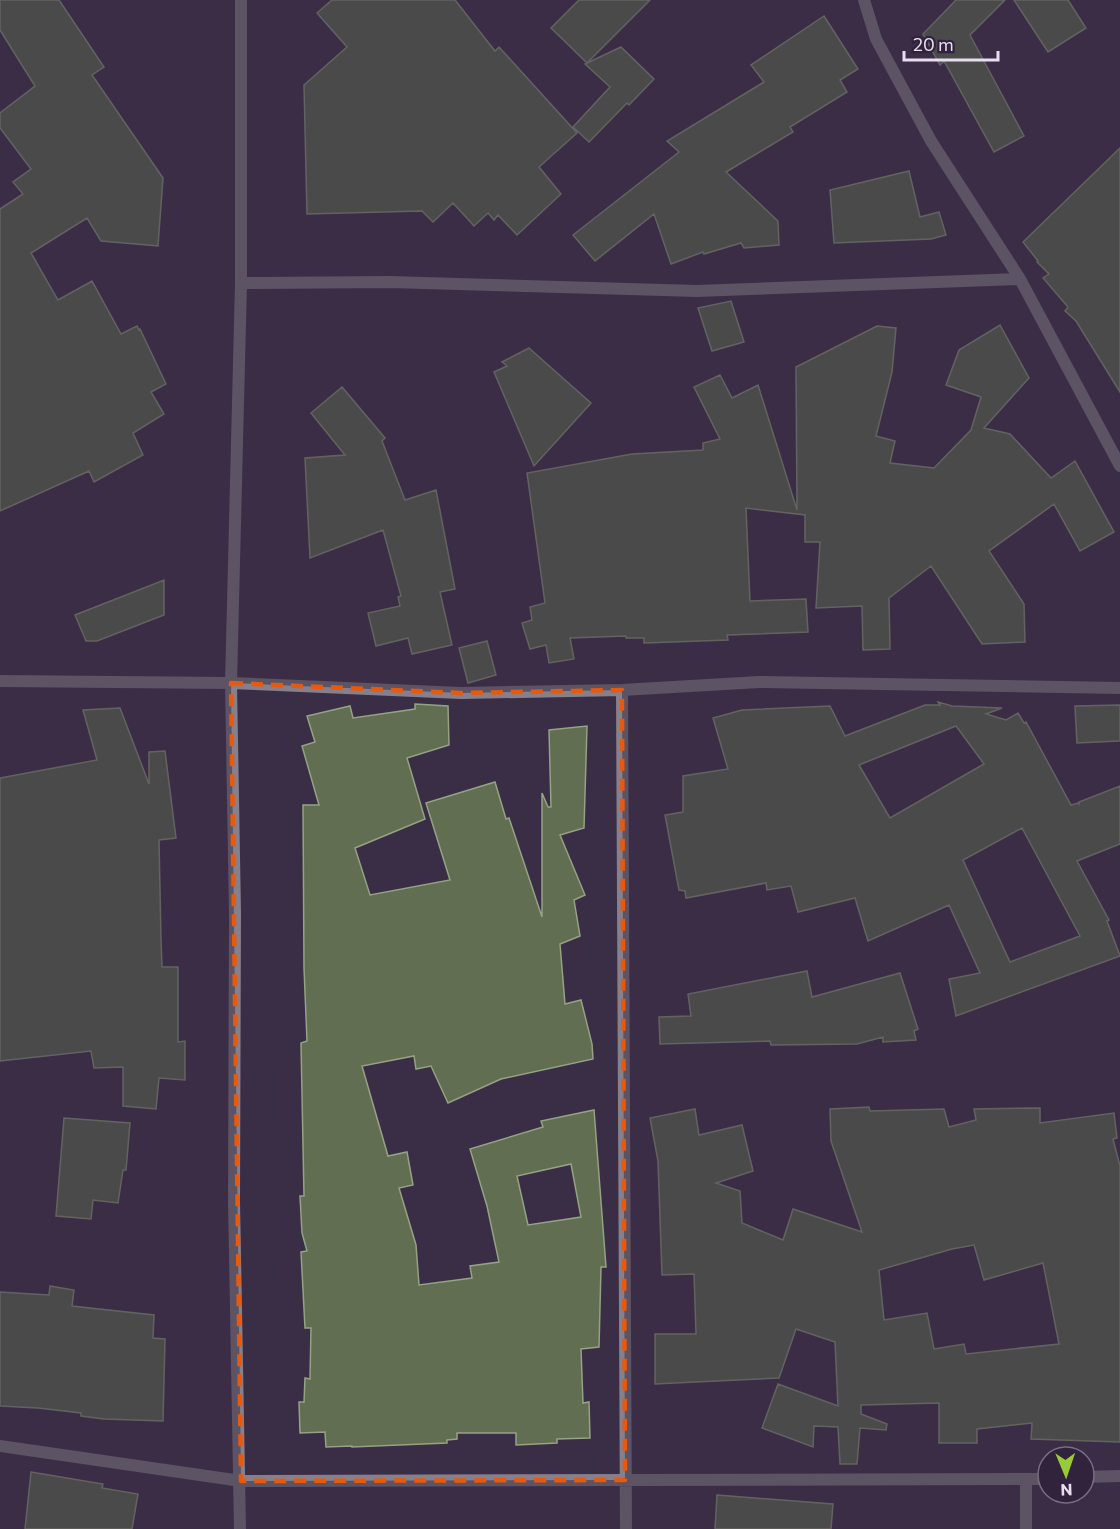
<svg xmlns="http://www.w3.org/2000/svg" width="1120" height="1529" viewBox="0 0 1120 1529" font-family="Commissioner,sans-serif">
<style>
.building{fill:#616e51;stroke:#95a284;stroke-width:1.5;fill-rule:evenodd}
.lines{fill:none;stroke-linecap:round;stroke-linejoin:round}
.minor{stroke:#86808d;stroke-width:12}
.tertiary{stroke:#86808d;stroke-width:12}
.marked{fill:none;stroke:#e8590c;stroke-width:4.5;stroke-dasharray:12 8;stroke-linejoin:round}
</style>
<rect width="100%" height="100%" fill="#3a2d46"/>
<!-- building -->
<path class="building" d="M0 0H59L104 67 92 75 163 178 158 246 101 241 87 218 31 253 58 300 92 281 121 334 137 326 139 330 140 329 166 384 151 392 164 414 133 433 143 455 94 482 89 471 0 511V209L23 194 13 182 31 169 0 128V113L35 86 0 30Z
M332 0H455L495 51 499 47 577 133 539 167 561 194 517 235 498 215 494 220 488 213 474 226 453 203 433 222 422 211 307 214 304 85 347 47 317 13Z
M579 0H650L587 63 551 28Z
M956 0H1005L970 35 1024 136 994 152 944 61 940 65 923 34Z
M1014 0H1068L1086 28 1048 52Z
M824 16 858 69 840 80 847 92 790 127 793 132 726 172 778 221 779 245 744 248 741 243 704 254 703 252 671 264 654 214 595 261 573 235 679 152 667 141 764 82 751 65Z
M621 47 654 79 629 105 627 103 589 142 573 127 610 87 585 64Z
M1120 148V392L1076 321 1065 311 1068 307 1043 278 1049 274 1037 262 1038 261 1023 242Z
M909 171 920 217 939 212 946 235 931 239 834 243 830 190Z
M731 301 744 342 712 351 698 308Z
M1000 325 1029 378 984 428 1010 434 1051 478 1075 461 1114 532 1080 551 1054 504 989 551 1024 604 1025 642 982 644 931 566 889 598 890 649 863 650 862 606 816 608 820 542H805V515L746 508 750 601 806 599 808 632 727 635 728 640 644 643V638H626V636L570 638 574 659 549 663 546 645 530 649 522 623 532 620 530 607 545 603 527 473 632 454 703 450V443L720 439 694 387 720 375 732 398 758 385 797 510 796 367 877 326 896 328 892 372 876 436 895 441 890 463 934 468 971 430 981 397 946 385 959 350Z
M529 348 591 403 534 466 494 372 507 366 502 362Z
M342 387 385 438 382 441 405 500 436 490 455 589 440 592 452 645 412 654 408 638 376 646 368 613 400 606 398 597 401 596 383 530 310 558 305 458 345 455 311 413Z
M164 580V615L97 641H86L75 615Z
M487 641 496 675 468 683 459 648Z
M938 702 952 706 1002 708 986 714 1006 720 1018 713 1024 723 1026 722 1071 805 1078 803 1079 804V802L1120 786V844L1077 861 1109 920 1107 921 1120 956 956 1016 949 979 980 973 949 905 868 941 855 898 798 912 791 886 767 890 766 883 686 898 685 891 679 890 665 815 683 812V776L728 769 713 718 742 710 830 706 845 736 925 705H940ZM956 726 984 764 890 818 859 765ZM1022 828 1080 936 1010 962 963 860Z
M415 704 448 706 449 745 407 758 425 819 355 848 370 895 450 880 426 803 495 782 506 819 509 818 542 917V793L548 807H551L549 730 587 726 584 828 560 835 585 895 574 900 580 936 560 944 565 1004 581 1000 592 1044 593 1059 501 1079 448 1103 431 1066 416 1069 414 1056 362 1066 388 1156 407 1152 413 1185 399 1188 416 1245 419 1285 472 1278 470 1266 499 1262 487 1206 470 1149 543 1127 541 1121 594 1110 606 1267H601L599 1347 581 1349 583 1403 589 1402 590 1438 557 1439V1443L516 1445V1433H457V1439L447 1440V1443L352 1447V1446L326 1447 325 1432 300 1433 299 1402H304L305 1378 310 1379 311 1328H305L301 1252 307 1251 302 1233 300 1196H304L301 1043 307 1041 304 968 303 805H319L302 746 315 742 307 716 350 706 353 718 415 709ZM571 1164 581 1217 528 1225 517 1176Z
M1120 705V741L1077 743 1075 706Z
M120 708 149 784V752L165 751 176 838 159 840 161 939 162 967H178V1042L185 1041V1080L159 1078 156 1109 123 1106V1067L94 1068 91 1051 0 1061V778L97 760 83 710Z
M807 971 812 997 900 973 918 1029 914 1031 916 1040 883 1042V1037L857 1044 771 1045 770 1041 660 1044 659 1017 691 1016 688 994Z
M869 1107 870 1111 944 1109 949 1127 976 1120 974 1109 1040 1108V1123L1114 1113 1117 1138 1113 1139 1120 1166V1442L1031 1439 1032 1423 977 1429V1443H939V1403L861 1405V1414L887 1424 886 1430 860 1428 857 1464H840L838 1427 814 1426 813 1447 762 1428 778 1384 838 1406 835 1342 796 1329 779 1378 655 1384V1334H696L694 1274 662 1275 658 1161 650 1118 695 1109 699 1135 742 1125 753 1171 716 1183 740 1191 742 1223 783 1240 793 1209 862 1232 831 1141 830 1109ZM974 1245 984 1280 1043 1263 1059 1344 966 1354 964 1344 934 1349 927 1313 884 1320 879 1270 952 1249Z
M64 1118 130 1123 126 1170H123L118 1203 93 1200 91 1219 56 1216Z
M50 1286 74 1290 72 1306 154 1315 153 1338 165 1339 163 1421 104 1419 81 1416V1413L38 1408 0 1406V1292L49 1295Z
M31 1472 103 1484 102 1488 138 1494 132 1529H25Z
M717 1495 833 1504 831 1529H715Z"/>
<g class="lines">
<!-- minor -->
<path class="minor" d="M864 0 876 39 931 141 1020 279 1120 466
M241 283 390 282 697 291 1020 279
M0 681 231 683 461 693 622 690 759 682 1120 688
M622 690 626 1529
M0 1446 241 1481 1048 1479
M1084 1477 1120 1476
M1026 1480V1529"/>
<!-- tertiary -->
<path class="tertiary" d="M240 1529 234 1201 235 913 231 683 241 283V0"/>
</g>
<!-- marked area -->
<path d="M0 0H1120V1529H0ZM231 683 461 693 622 690 625 1480 241 1481Z" fill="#3a2d46" fill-opacity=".55" fill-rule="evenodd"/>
<path class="marked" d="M231 683 461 693 622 690 625 1480 241 1481Z"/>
<!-- north arrow -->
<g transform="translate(1066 1475) rotate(178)"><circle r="28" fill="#30233b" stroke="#796e83" stroke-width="1.5"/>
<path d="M0-4.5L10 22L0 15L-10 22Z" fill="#98cb37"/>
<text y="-9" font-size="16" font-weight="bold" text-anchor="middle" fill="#e7dfef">N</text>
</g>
<!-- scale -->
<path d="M904 51v9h94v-9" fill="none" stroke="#e7dfef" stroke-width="3"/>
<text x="913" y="51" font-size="18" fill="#e7dfef" stroke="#30233b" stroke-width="4.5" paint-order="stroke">20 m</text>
</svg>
